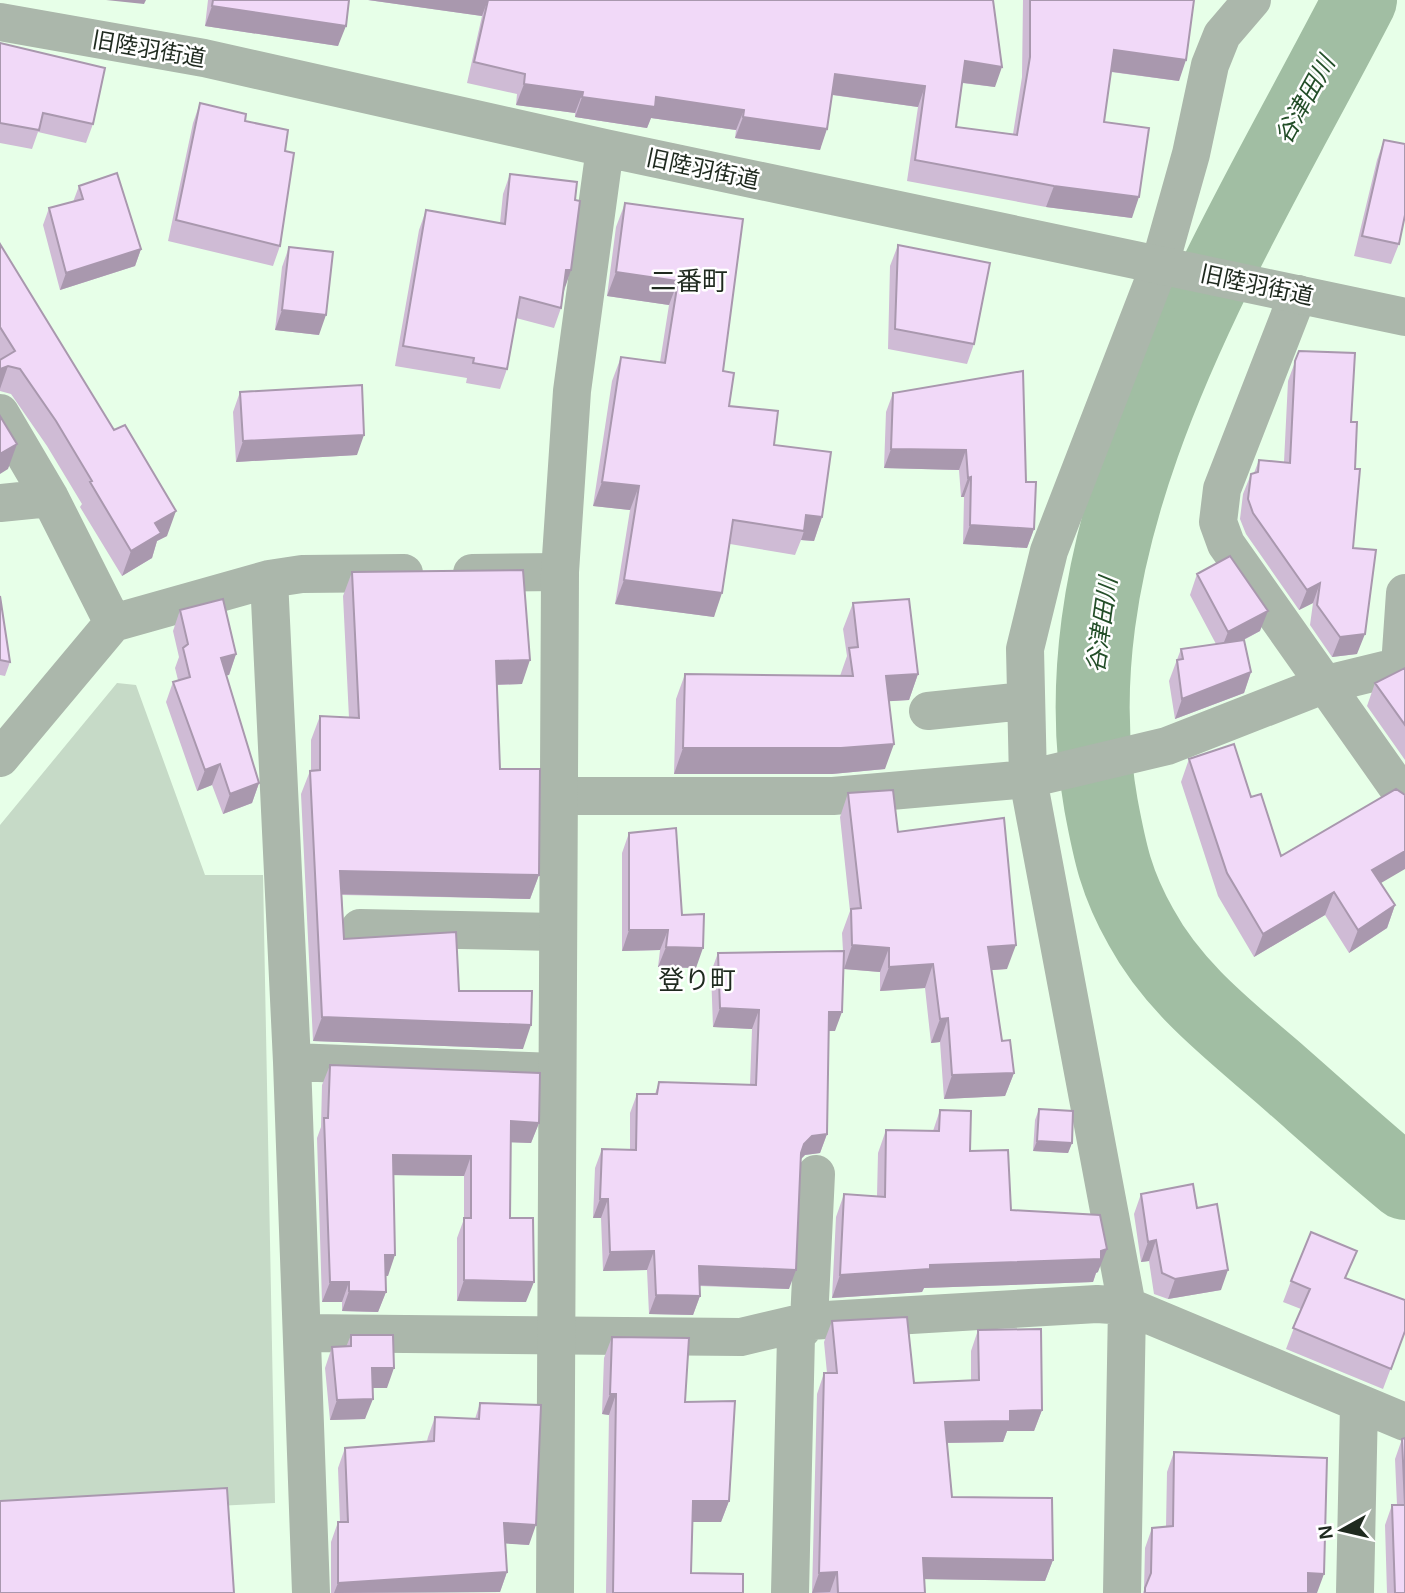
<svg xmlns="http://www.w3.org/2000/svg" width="1405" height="1593" viewBox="0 0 1405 1593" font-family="Arial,'Noto Sans JP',sans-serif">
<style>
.garden{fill:#c6dac7}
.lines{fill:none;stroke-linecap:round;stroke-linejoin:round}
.river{stroke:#a1bea3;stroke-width:74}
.minor{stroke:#abb7ab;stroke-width:38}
.tertiary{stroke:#abb7ab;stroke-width:38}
.wall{fill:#cfbbd5}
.shaded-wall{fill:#a998ae}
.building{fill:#f1d9f8;stroke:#a998ae;stroke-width:2}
.labels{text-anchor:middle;stroke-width:5;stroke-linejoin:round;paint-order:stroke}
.street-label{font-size:23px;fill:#1f2a1f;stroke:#fff}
.water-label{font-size:24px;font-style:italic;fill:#234e28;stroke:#fff}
.quarter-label{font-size:26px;fill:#1f2a1f;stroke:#fff}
</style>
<rect width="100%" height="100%" fill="#e7ffe8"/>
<!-- garden -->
<path class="garden" d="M117 683 136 685 205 875H263L275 1503 0 1517V825Z"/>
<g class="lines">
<!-- river -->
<path class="river" d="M1360 0C1236 241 1051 521 1101 805 1110 853 1116 883 1141 927 1174 988 1229 1030 1281 1075 1322 1111 1363 1148 1405 1183"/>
<!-- minor -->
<path class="minor" d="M1298 294 1222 489 1218 522 1226 544 1405 798
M0 413 50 498 113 623
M0 503 50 498
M472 573 560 572
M269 579 292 1062 311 1593
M1400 666 1405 593
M928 711 1025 701
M0 758 113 623 269 579 302 574 404 573
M557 796H833L1028 779 1167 746 1323 685 1405 665
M360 928 557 932
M292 1062 556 1072
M302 1333 741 1337 809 1321 816 1174
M790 1593 796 1336 809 1321 1097 1304 1127 1306 1405 1422
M1122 1593 1127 1306 1028 779 1025 649 1049 551 1160 264 1191 154 1210 65 1222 35 1252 0
M1355 1593 1359 1404"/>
<!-- tertiary -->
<path class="tertiary" d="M0 22 204 58 605 148 1405 317
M555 1593 560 572 572 391 605 148"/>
</g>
<!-- wall -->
<path class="wall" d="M208 0H349L338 46 205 26Z
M368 0H993L995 87 962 83 956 127 1013 134 1022 77 1023 0H1194L1179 81 1111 72 1104 122 1132 218 1046 207 907 181 918 107 832 95 820 150 735 138 736 130 651 118 647 128 575 117V113L516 105 517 94 467 83 482 16Z
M0 43 93 124 86 143 38 132 32 149 0 143Z
M200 103 245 121 285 151 280 246 273 266 168 241 193 123Z
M1384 140 1399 244 1391 264 1354 256 1377 160Z
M510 174 563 291 561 308 554 328 516 318 507 369 500 389 466 383 467 378 395 366 419 230 426 210 500 223 503 194Z
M79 186 141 249 135 266 60 290 43 225 49 208 73 202Z
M625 203 743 219 723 371 729 406 774 445 822 517 814 541 801 540 795 555 730 544 714 617 615 604 630 510 593 506 612 381 621 357 660 362 669 305 607 296 616 227Z
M0 244 167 536 157 541 152 558 122 576 80 507 82 504 47 446 11 394 0 391Z
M898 245 974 344 967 364 888 349 890 266Z
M289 247 319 335 275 330 282 267Z
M1299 351 1351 422 1353 548 1357 654 1332 657 1310 625 1313 603 1299 610 1246 534 1240 519 1243 494 1251 474 1254 473 1259 460 1284 462 1288 381Z
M240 392 357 455 236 462 233 412Z
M893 393 1026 482 1034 529 1027 548 963 544 964 497H961L959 470 884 468 886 412Z
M352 572 522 684 497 685 500 769 539 875 530 899 342 895 344 939 459 991 523 1049 313 1041 301 794 310 771H311V740L320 716 349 718 343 596Z
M1197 574 1260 631 1242 641 1251 672 1244 693 1175 719 1169 681 1181 649 1216 644 1190 595Z
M0 596 10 662 5 676 0 675Z
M853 603 918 674 909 700 889 701 885 769 832 774H674L676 699 685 674 840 676 847 656 843 629Z
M180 610 236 654 229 675H226L259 783 252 803 223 814 212 785 197 791 166 702 173 682 178 680 175 668 179 657 173 631Z
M1405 668V760L1367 706 1375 683Z
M1189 759 1251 797 1281 856 1381 883 1395 905 1387 928 1349 953 1325 915 1254 957 1218 896 1181 782Z
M848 793 898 832 1007 969 991 970 1002 1041 1014 1073 1005 1096 944 1099 940 1042 931 1043 925 988 880 991V972L844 969 835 1031H829L827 1134 820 1153 805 1155 801 1159 789 1289 699 1286 700 1296 693 1315 649 1314 647 1270 603 1271 601 1218H593L595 1168 602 1149 630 1150V1113L637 1094H655L659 1082 750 1085 752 1029 713 1027 711 972 718 953 843 951 842 933 850 911 840 817Z
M629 833 682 915 696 968 658 967 660 950 622 951V853Z
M330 1065 539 1123 531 1143 511 1142 510 1218 526 1302 457 1301V1238L464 1219V1176L393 1175 388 1276H386V1292L378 1312 342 1311V1302H322L317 1138 321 1127 322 1085Z
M1039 1109 1072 1143 1068 1153 1033 1151 1035 1120Z
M940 1110 1011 1210 1098 1272 1096 1273 1093 1282 924 1288 922 1292 832 1298 836 1217 844 1194 877 1196 878 1153 886 1130 933 1131Z
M1141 1194 1197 1208 1221 1290 1168 1299 1154 1294 1149 1261 1141 1262 1134 1214Z
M1346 1278 1405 1331 1383 1389 1286 1349 1301 1309 1283 1302 1291 1281Z
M832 1321 914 1383 971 1380V1351L978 1330 1042 1410 1034 1431H1007L1003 1442 947 1443 952 1497 1053 1560 1045 1581 924 1579 925 1593H812L817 1394 824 1373H827L824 1342Z
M351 1335 387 1388H372L365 1419 330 1420 325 1368 332 1347H346Z
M612 1337 685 1402 729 1501 721 1522H693L691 1573 743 1593H606L609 1415 602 1414 604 1358Z
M480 1403 529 1545 505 1543 507 1572 500 1592 331 1593V1542L338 1522H340L338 1468 345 1448 427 1441 428 1437 435 1417 475 1419Z
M1405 1438V1593H1387L1385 1525 1392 1505H1397L1395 1459 1402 1439Z
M1174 1452 1317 1593H1143L1144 1590 1145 1548 1152 1528 1166 1527 1167 1472Z"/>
<!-- shaded-wall -->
<path class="shaded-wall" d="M106 0H146L144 4Z
M368 0H488L482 16Z
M212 6 346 26 338 46 205 26Z
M1114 50 1186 60 1179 81 1106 71Z
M965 61 1002 67 995 87 957 82Z
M835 74 925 86 918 107 827 94Z
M524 84 583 92 575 113 516 105Z
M582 97H656L744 110 736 130 651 118 647 128 575 117Z
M743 117 827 129 820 150 735 138Z
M1054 186 1139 197 1132 218 1046 207Z
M141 249 135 266 60 290 66 273Z
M566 270H571L564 291Z
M616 272 678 281 669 305 607 296Z
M282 310 326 315 319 335 275 330Z
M8 366 0 389V369Z
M364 435 357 455 236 462 243 441Z
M17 444 8 469 0 474V454Z
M891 449 966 450 959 470 884 468Z
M971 477 964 497H961L968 478Z
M602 482 639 486 630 510 593 506Z
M176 511 167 536 157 541 152 558 122 576 131 551 155 523Z
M806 515 822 517 814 541 801 540 804 531Z
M970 525 1034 529 1027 548 963 544Z
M624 580 722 593 714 617 615 604Z
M1320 583 1313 603 1299 610 1307 590Z
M1268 611 1260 631 1220 652 1228 632Z
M1365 634 1357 654 1332 657 1340 637Z
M236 654 229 675 214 678 221 658Z
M530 660 522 684 488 685 496 661Z
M1251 672 1244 693 1175 719 1182 699Z
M918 674 909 700 877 702 886 676Z
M894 744 885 769 832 774H674L683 748Z
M220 764 212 785 197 791 205 770Z
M259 783 252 803 223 814 230 794Z
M1405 851V869L1364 893 1372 870Z
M340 871 539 875 530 899 332 894Z
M1334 892 1325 915 1254 957 1263 934Z
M1395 905 1387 928 1349 953 1358 930Z
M629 930H668L660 950 622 951Z
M852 945 889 948 880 972 844 969Z
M1016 945 1007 969 979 971 988 947Z
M666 947 703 948 696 968 658 967Z
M933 964 925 988 880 991 889 967Z
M720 1008 759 1010 752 1029 713 1027Z
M829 1012H842L835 1031H822Z
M322 1017 531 1025 523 1049 313 1041Z
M948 1018 940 1042 931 1043 940 1019Z
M1014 1073 1005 1096 944 1099 952 1075Z
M511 1121 539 1123 531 1143 504 1142Z
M827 1134 820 1153 805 1155 797 1163 804 1144 812 1136Z
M1037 1141 1072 1143 1068 1153 1033 1151Z
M393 1155 471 1156 464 1176 385 1175Z
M600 1199H608L601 1218H593Z
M1156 1240 1149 1261 1141 1262 1148 1242Z
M1107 1249 1098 1272 1096 1273 1093 1282 924 1288 922 1292 832 1298 840 1275 930 1265Z
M654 1251 647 1270 603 1271 610 1252Z
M385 1255H395L388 1276 378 1275Z
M699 1266 796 1270 789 1289 692 1285Z
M1228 1270 1221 1290 1168 1299 1175 1279Z
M464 1280 534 1282 526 1302 457 1301Z
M330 1282H349L342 1302H322Z
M349 1291 386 1292 378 1312 342 1311Z
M656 1295 700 1296 693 1315 649 1314Z
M372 1368H394L387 1388H364Z
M610 1394H616L609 1415 602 1414Z
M373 1399 365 1419 330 1420 337 1400Z
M1042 1410 1034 1431H1007L1003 1442 938 1443 945 1422 1010 1411Z
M693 1501H729L721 1522H686Z
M504 1523 536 1525 529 1545 497 1543Z
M923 1558 1053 1560 1045 1581 916 1579Z
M507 1572 500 1592 334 1593 338 1583Z
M837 1572 830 1592 812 1593 819 1573Z
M1308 1573 1324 1574 1317 1593H1301Z"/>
<!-- building -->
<path class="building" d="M213 0H349L346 26 212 6Z
M488 0H993L1002 67 965 61 956 127 1017 135 1030 57V0H1194L1186 60 1114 50 1104 122 1149 128 1139 197 1054 186 915 160 925 86 835 74 827 129 743 117 744 110 656 97 655 107 582 97 583 92 524 84 525 74 474 62Z
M0 43 105 68 93 124 43 113 39 130 0 123Z
M200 103 246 114 245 121 288 130 285 151 294 153 280 246 176 220Z
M1384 140 1405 144V215L1399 244 1362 236Z
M117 173 141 249 66 273 49 208 83 199 79 186Z
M510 174 577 182 575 200 580 201 571 270H566L561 308 520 297 507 369 473 363 474 358 403 346 426 210 505 224Z
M625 203 743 219 723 371 734 373 729 406 778 411 774 445 831 452 822 517 806 515 804 531 733 520 722 593 624 580 639 486 602 482 621 357 665 363 678 281 616 272Z
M0 244 114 430 125 425 176 511 155 523 161 533 131 551 90 482 92 481 56 421 20 369 8 366 0 369V360L15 351 0 327Z
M898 245 990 263 974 344 895 329Z
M289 247 333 252 326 315 282 310Z
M1299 351 1355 353 1351 422H1357L1355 469H1360L1353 548 1376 550 1365 634 1340 637 1317 605 1320 583 1307 590 1253 513 1248 499 1251 474 1258 472 1259 460 1290 463 1295 361Z
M1023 371 1026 482H1036L1034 529 970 525 971 477 968 478 966 450 891 449 893 393Z
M362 385 364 435 243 441 240 392Z
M0 416 17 444 0 454Z
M1230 556 1268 611 1228 632 1197 574Z
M523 570 530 660 496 661 500 769H540L539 875 340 871 344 939 456 932 459 991H532L531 1025 322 1017 310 771 320 770V716L359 718 352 572Z
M0 596 10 662 0 660Z
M223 599 236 654 221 658 259 783 230 794 220 764 205 770 173 682 190 677 183 648 188 644 180 610Z
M909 599 918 674 886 676 894 744 841 748H683L685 674 853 676 849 648 858 647 853 603Z
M1244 640 1251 672 1182 699 1177 660 1183 659 1181 649Z
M1405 668V725L1375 683Z
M1234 744 1251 797 1261 794 1281 856 1396 789 1405 795V851L1372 870 1395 905 1358 930 1334 892 1263 934 1227 873 1189 759Z
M893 790 898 832 1004 818 1016 945 988 947 1002 1041 1010 1040 1014 1073 952 1075 948 1018 940 1019 933 964 889 967V948L852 945 851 909 861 908 848 793Z
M676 828 682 915 704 914 703 948 666 947 668 930H629V833Z
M844 951 842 1012H829L827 1134 812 1136 804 1144 801 1153 796 1270 699 1266 700 1296 656 1295 654 1251 610 1252 608 1199H600L602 1149 636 1150 637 1094H657L659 1082 756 1085 759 1010 720 1008 718 953Z
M330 1065 540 1073 539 1123 511 1121 510 1218H533L534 1282 464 1280V1218H471V1156L393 1155 395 1255H385L386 1292 349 1291V1282H330L324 1118H328Z
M1039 1109 1073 1111 1072 1143 1037 1141Z
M940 1110 971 1111 970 1151 1008 1150 1011 1210 1100 1215 1107 1249 1101 1251V1259L930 1265V1269L840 1275 844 1194 885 1197 886 1130 939 1131Z
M1193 1184 1197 1208 1217 1204 1228 1270 1175 1279 1162 1273 1156 1240 1148 1242 1141 1194Z
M1311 1232 1357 1251 1345 1278 1405 1300V1331L1391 1369 1293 1328 1310 1289 1291 1281Z
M907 1317 914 1383 979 1380 978 1330 1041 1329 1042 1410 1010 1411V1421L945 1422 952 1497 1052 1498 1053 1560 923 1558 925 1593H838L837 1572 819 1573 824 1373H837L832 1321Z
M351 1335H393L394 1368H372L373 1399 337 1400 332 1347 351 1346Z
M612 1337 689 1338 685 1402 735 1401 729 1501H693L691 1573 743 1574V1593H613L616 1394H610Z
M480 1403 541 1405 536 1525 504 1523 507 1572 338 1583V1522H348L345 1448 434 1441 435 1417 479 1419Z
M1405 1438V1593H1395L1392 1505H1405L1402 1439Z
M1174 1452 1327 1458 1324 1574 1308 1573V1593H1145V1588L1151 1573 1152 1528 1173 1526Z
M227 1488 234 1593H0V1501Z"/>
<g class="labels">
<!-- street labels -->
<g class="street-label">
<text transform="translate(149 49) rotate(10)" y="8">旧陸羽街道</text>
<text transform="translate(703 169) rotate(12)" y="8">旧陸羽街道</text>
<text transform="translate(1257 285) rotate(12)" y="8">旧陸羽街道</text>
</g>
<!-- water labels -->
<g class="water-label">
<text transform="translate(1305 100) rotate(-61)" y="8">谷津田川</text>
<text transform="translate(1102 625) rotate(-82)" y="8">谷津田川</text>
</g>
<!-- quarter labels -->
<g class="quarter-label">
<text x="689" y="290">二番町</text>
<text x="697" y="989">登り町</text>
</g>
</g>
<!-- north arrow -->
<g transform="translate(1342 1530) rotate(262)" stroke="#ffffff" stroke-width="5" paint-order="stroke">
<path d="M0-5L12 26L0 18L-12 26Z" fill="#1f2a1f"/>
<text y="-10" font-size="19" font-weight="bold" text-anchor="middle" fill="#1f2a1f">N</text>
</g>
</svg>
